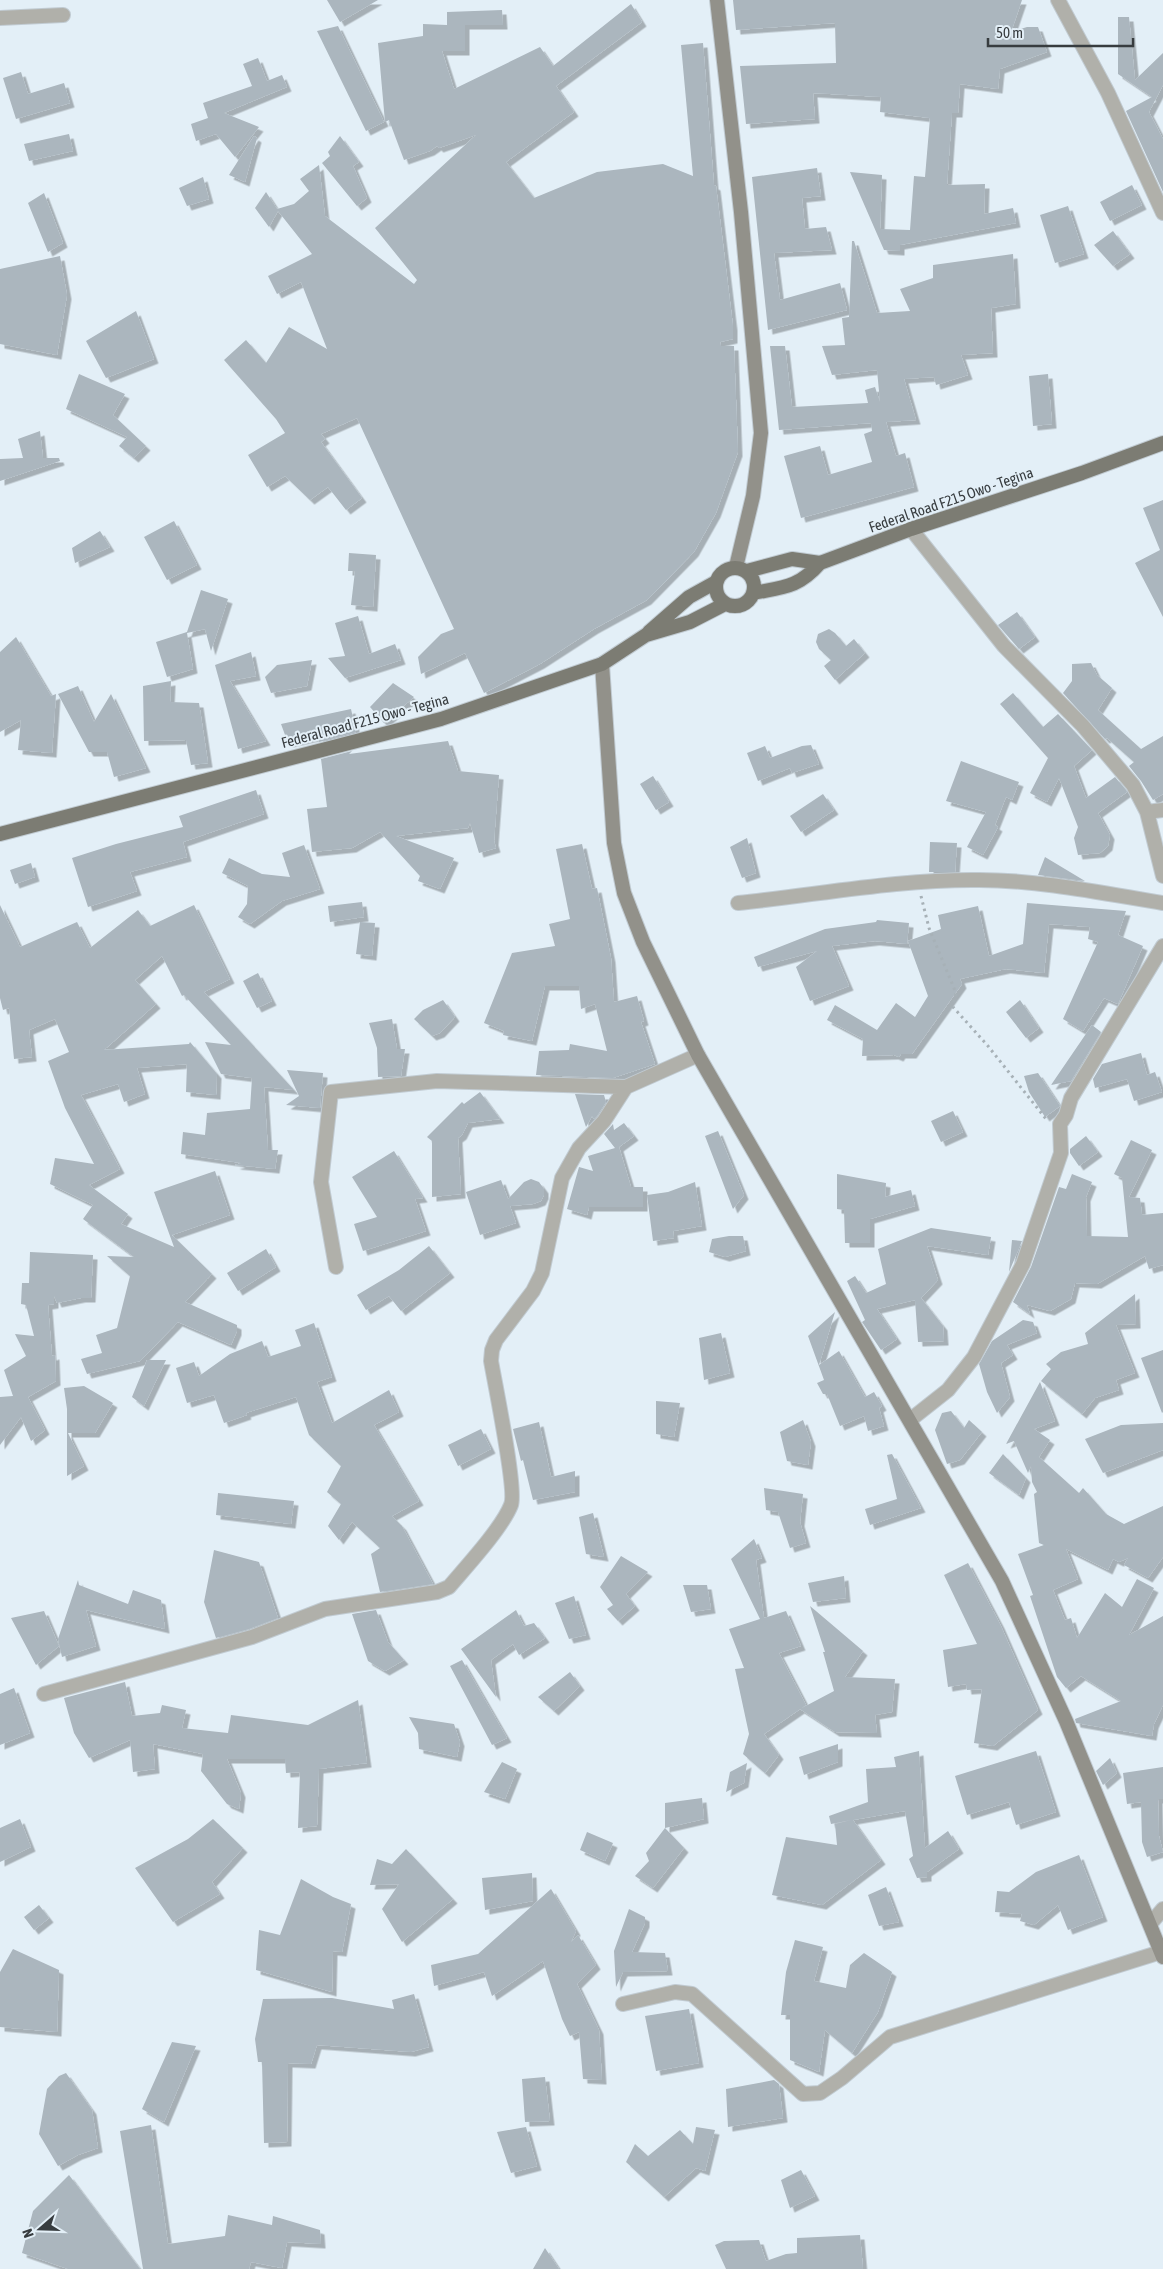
<svg xmlns="http://www.w3.org/2000/svg" width="1163" height="2269" viewBox="0 0 1163 2269" font-family="'Asap Condensed',sans-serif">
<style>
.building{fill:#abb6be;filter:url(#shadow)}
.lines{fill:none;stroke-linecap:round;stroke-linejoin:round}
.minor-casing{stroke:#c1cbd2;stroke-width:16}
.secondary-casing{stroke:#c1cbd2;stroke-width:16}
.primary-casing{stroke:#c1cbd2;stroke-width:16}
.path{stroke:#a7b1b7;stroke-width:3;stroke-dasharray:2.5 4;stroke-linecap:butt}
.minor{stroke:#b0b0aa;stroke-width:14}
.secondary{stroke:#92918a;stroke-width:14}
.primary{stroke:#7c7c73;stroke-width:14}
.labels{text-anchor:middle;stroke-width:4;stroke-linejoin:round;paint-order:stroke}
.street-label{font-size:15px;fill:#373c3f;stroke:#e3eff7}
</style>
<defs>
<filter id="shadow"><feDropShadow dx="4.5" dy="4.5" stdDeviation="0" flood-color="#0004"/></filter>
</defs>
<rect width="100%" height="100%" fill="#e3eff7"/>
<!-- building -->
<path class="building" d="M327 0H378L340 22Z
M733 0H1022L1011 32 1027 27H1038L1047 52 1000 69 998 89 960 84 958 113H952L947 185 985 184 984 214 1013 208 1016 223 900 245V251L884 250 850 172 882 175 880 229 910 230 914 176 925 177 930 118 880 112 881 97 813 93 815 119 746 124 740 66 836 63 835 23 736 30Z
M631 4 642 22 556 86 574 112 506 162 534 198 597 172 663 164 693 176 681 45 703 43 714 185 716 186 733 326V339L720 342 721 346H734L738 452 716 513 694 552 647 600 594 629 540 664 484 693 465 653 421 674 418 657 441 634 454 629 357 418 321 434 325 439 321 442 362 498 346 510 328 487 310 500 285 476 267 487 248 455 285 433 276 419 224 360 246 340 266 363 289 327 327 349 301 282 277 294 268 276 312 254 278 211 269 227 255 208 266 192 277 209 294 204 309 191 300 179 319 165 325 216 414 284 417 280 375 228 476 135 439 148 437 146 430 151 404 160 389 120 385 122 378 43 423 36V24L447 25V12L502 10 503 25H465V51H442L454 89 540 47 553 66Z
M1118 17H1129L1135 80 1163 53V85L1149 112 1163 139V192L1126 111 1152 97 1118 74Z
M338 26 384 122 366 131 317 31Z
M258 58 267 81 282 75 287 87 224 113 259 127 235 157 216 134 196 141 191 124 208 118 203 103 252 86 243 64Z
M21 72 28 94 64 83 70 103 16 119 3 78Z
M69 134 73 151 29 161 24 144Z
M254 136 257 138 245 182 229 175Z
M340 136 359 162 353 166 367 198 357 206 322 163 330 156 328 152Z
M817 168 821 196 802 198 805 229 826 227 832 250 774 253 780 300 840 283 847 310 768 330 752 177Z
M203 177 209 199 187 206 179 188Z
M1132 185 1142 205 1110 221 1100 202Z
M44 193 63 243 48 252 28 203Z
M1068 206 1084 254 1055 263 1040 215Z
M1113 231 1130 254 1113 266 1094 245Z
M852 241H854L877 313 910 311 900 289 933 278V265L1013 254 1016 304 991 308 993 353 961 355 968 375 936 385 934 377 904 379 916 420 886 422 896 456 905 453 914 487 801 518 784 456 820 446 828 475 872 462 864 434 872 431 871 423 779 430 770 346H785L792 407 868 403 865 390 875 387 880 402 877 370 832 375 822 346 845 345 842 318 849 317Z
M60 256 67 295 57 355 0 344V269Z
M136 311 154 359 106 378 86 341Z
M79 374 125 394 113 415 146 446 134 458 119 446 127 437 66 409Z
M1048 374 1052 424 1033 426 1029 376Z
M40 431 43 458H59L60 461 0 481V459L23 458 18 439Z
M1163 500V617L1135 563 1160 550 1143 508Z
M174 521 197 565 167 580 144 537Z
M100 531 110 547 75 563 72 548Z
M349 553 376 555 373 607 351 605 355 571H348Z
M201 590 228 599 211 651 205 629 187 633 193 669 167 677 156 642 187 632Z
M1017 612 1035 637 1019 649 998 625Z
M358 616 369 654 395 644 401 660 345 678 328 658 345 656 335 623Z
M829 629 835 633 846 646 854 639 865 653 835 680 824 666 831 660 819 649 816 642 818 634Z
M16 637 51 696 56 694 52 753 18 750 21 720 0 732V652Z
M251 652 256 676 230 681 266 741 238 749 215 665Z
M312 660 307 686 271 693 265 677 277 665Z
M1091 663 1097 675 1112 688 1098 710 1141 749 1163 736V794L1153 800 1141 781 1129 766 1134 762 1107 738 1105 739 1063 693 1072 681V664Z
M171 681 170 702 199 703 208 763 191 765 186 740 144 741 143 686Z
M393 683 414 697 384 723 370 707Z
M78 686 94 722 111 694 146 768 114 777 107 752H89L58 694Z
M1013 693 1043 727 1058 714 1092 750 1074 766 1086 798 1115 777 1126 790 1127 792 1098 813 1110 835 1108 846 1100 853 1078 855 1074 838 1078 827 1059 778 1047 802 1030 793 1048 758 1000 704Z
M351 709 356 732 319 742V736L288 743 281 724Z
M448 741 458 771 499 775 494 841 496 848 479 853 470 823 468 828 396 836 454 858 440 889 418 881 420 876 380 832 352 848 312 852 307 809 327 807 321 759 352 751 349 754Z
M811 745 819 764 792 773 790 768 758 781 747 753 765 746 770 758 802 746Z
M961 761 1019 782 1012 800 1006 797 995 825 998 827 983 855 967 847 986 812 946 801Z
M653 776 669 802 656 810 640 784Z
M256 790 264 814 183 842 187 857 130 872 137 891 88 907 72 858 116 844 183 827 179 816Z
M823 794 834 810 801 832 790 816Z
M747 838 756 873 742 878 730 847Z
M930 842 957 843 955 872H929Z
M582 844 592 889 597 888 611 958 614 1002 637 996 644 1021 641 1022 655 1064 613 1078 536 1075 539 1051 569 1050 570 1044 607 1051 595 1004 581 1009 579 986H545L532 1041 503 1035 504 1031 484 1023 512 953 555 946 549 924 570 919 556 849Z
M304 845 320 889 282 901 250 924 238 917 247 904 248 886 222 873 229 858 262 874 290 877 282 853Z
M1045 857 1085 881 1038 875Z
M31 863 35 877 15 884 10 870Z
M362 902 364 917 330 922 328 906Z
M1027 903 1126 911 1118 935 1143 946 1118 1004 1104 998 1083 1031 1063 1019 1098 942 1088 939 1090 927 1049 924 1044 973 1006 969 960 979 962 984 912 1054H901L899 1057 894 1055 862 1056 863 1039 827 1020 835 1005 877 1030 896 1003 915 1017 928 996 908 941 941 929 938 915 978 906 989 956 1023 944Z
M0 905 20 947 77 922 90 948 138 910 150 926 194 905 230 979 204 992 294 1090 264 1087 268 1150H278L275 1169 235 1165 241 1163 181 1154 183 1132 205 1135 207 1113 250 1109 252 1078 221 1074 205 1042 231 1045 184 995 182 996 162 956 135 980 156 1004 104 1050 189 1044 190 1042 217 1074 216 1095 186 1092 187 1064 137 1068 145 1094 124 1102 118 1084 81 1095 120 1169 89 1185 128 1214 121 1224 174 1247 154 1192 215 1171 230 1215 172 1235 212 1274 185 1302 237 1325V1331L231 1345 178 1322 140 1361 87 1374 81 1359 102 1353 96 1335 117 1328 130 1276 107 1256 134 1257 83 1219 93 1205 50 1184 55 1158 94 1164 65 1108 48 1061 69 1052 55 1019 29 1030 32 1057 14 1059 9 1008 3 1010 0 998Z
M877 920 909 923 907 944 875 941 832 946 849 986 810 1001 796 967 817 951 758 967 754 957 825 929 876 922Z
M360 922 375 923 372 956 356 954Z
M258 973 272 1001 257 1008 243 981Z
M443 1000 455 1017 440 1033 432 1036 414 1019 423 1010Z
M1020 1000 1039 1028 1026 1038 1006 1012Z
M392 1019 397 1049H405L401 1076 378 1077 377 1048 369 1023Z
M1092 1025 1101 1032 1071 1081 1051 1085Z
M1141 1053 1147 1075 1155 1072 1162 1092 1134 1101 1127 1079 1095 1088 1093 1079 1102 1064Z
M287 1070 323 1073 320 1108 286 1105 299 1096Z
M1038 1073 1060 1106 1045 1117 1029 1092 1024 1076Z
M480 1092 500 1119 468 1123 462 1135 458 1138 461 1194 432 1197V1141L427 1137 462 1102 464 1104Z
M575 1094 604 1095 606 1102 597 1116 594 1119 592 1116 586 1127Z
M953 1111 963 1132 941 1142 931 1121Z
M624 1123 634 1136 619 1147 631 1187H643V1207H589L587 1215 567 1209 579 1167 593 1171 588 1156 615 1148 604 1134 613 1124 614 1130Z
M718 1131 744 1195 733 1209 705 1136Z
M1086 1136 1098 1152 1079 1166 1070 1153V1149Z
M1131 1140 1152 1150 1129 1197 1140 1198 1142 1215 1163 1213V1265L1149 1269 1145 1256 1097 1284 1075 1283 1071 1299 1050 1311 1027 1305 1030 1314 1013 1302 1031 1267 1059 1187 1066 1189 1072 1174 1092 1182 1086 1197 1087 1236 1128 1237 1122 1178 1114 1174Z
M394 1151 423 1198 415 1199 426 1231 363 1251 354 1224 377 1217 352 1177Z
M837 1174 886 1183 885 1197 911 1190 915 1206 870 1219V1243H845L844 1210 837 1209Z
M531 1179 539 1182 544 1189V1195L541 1201 533 1204 510 1206 516 1223 480 1235 466 1192 501 1180 508 1199 524 1182Z
M695 1182 702 1226 673 1231 674 1238 653 1241 647 1195 668 1192Z
M931 1228 991 1237 988 1255 927 1246 938 1280 921 1298 943 1326 944 1341 918 1342 915 1300 877 1309 897 1339 881 1350 862 1322 865 1320 847 1281 855 1276 866 1293 886 1284 878 1249Z
M729 1236H743L746 1251 725 1257 709 1252 712 1239Z
M1012 1240 1022 1241 1009 1272Z
M429 1246 450 1273 401 1311 389 1296 366 1310 357 1295 399 1270Z
M266 1249 276 1267 238 1291 227 1273Z
M30 1252 93 1255 91 1298H81L57 1303 54 1296V1304L48 1305 52 1356 55 1355 56 1381 28 1397 45 1430 31 1441 21 1417 0 1445V1397L13 1396 4 1370 26 1356 15 1334 34 1336 26 1305 21 1304 22 1283H29Z
M1135 1294 1136 1324 1116 1325 1135 1373 1116 1380 1119 1390 1095 1398 1082 1414 1041 1381 1051 1369 1046 1364 1061 1352 1088 1344 1085 1333Z
M835 1312 819 1365 839 1351 865 1397 874 1392 882 1406 879 1408 884 1426 868 1431 864 1416 840 1426 827 1394H823L817 1383 824 1380 808 1336Z
M1023 1320 1033 1322 1037 1333 1007 1345 1013 1355 1001 1363 1010 1397 997 1413 987 1392 979 1364 992 1341Z
M314 1323 332 1377 317 1382 332 1423 389 1390 399 1412 374 1425 419 1501 392 1516 402 1526 433 1584 380 1592 371 1554 380 1548 352 1522 339 1540 328 1526 341 1504 327 1492 341 1466 309 1435 296 1397 246 1413 247 1415 224 1423 214 1395 187 1403 176 1368 194 1362 199 1376 230 1354 262 1341 268 1357 301 1346 295 1330Z
M721 1333 730 1373 704 1380 699 1338Z
M1163 1350V1412L1162 1413 1141 1358Z
M147 1360H166L144 1406 132 1397Z
M1040 1382 1055 1421 1034 1429 1050 1440 1039 1457 1079 1493 1083 1488 1106 1514 1124 1524 1163 1506V1557L1148 1578 1124 1565 1128 1558 1119 1562 1113 1559 1108 1570 1066 1549 1078 1579 1053 1590 1065 1620 1071 1618 1077 1638 1105 1593 1122 1607 1137 1579 1154 1588 1129 1635 1163 1616V1705L1154 1724 1152 1736 1076 1723 1075 1719 1121 1701 1081 1676 1066 1688 1057 1677 1030 1596 1033 1595 1018 1554 1044 1545 1039 1543 1034 1494 1037 1492 1032 1482 1031 1466 1028 1473 1014 1441 1006 1444Z
M84 1386 113 1403 95 1433H68L84 1466 67 1476V1409L64 1388Z
M656 1401 680 1403 674 1437 656 1434Z
M951 1411 964 1428 969 1420 982 1432 960 1460 947 1464 935 1430 942 1413Z
M803 1420 811 1442 808 1465 787 1461 780 1432Z
M539 1422 551 1477 575 1471V1492L533 1500 523 1460 521 1461 513 1429Z
M1163 1423V1450L1103 1473 1085 1439 1121 1425Z
M481 1429 491 1449 458 1466 448 1445Z
M892 1454 921 1508 870 1525 865 1509 897 1499 887 1455Z
M1003 1454 1026 1478 1019 1495 989 1473Z
M764 1488 803 1494 800 1522 806 1543 790 1548 778 1512 766 1510Z
M218 1493 294 1501 291 1524 216 1515Z
M593 1513 604 1557 586 1554 579 1517Z
M754 1539 762 1558 756 1560 764 1618 786 1611 801 1646 779 1653 806 1705 764 1734 779 1755 765 1773 743 1754 749 1734 735 1669 744 1668 729 1629 760 1619 731 1559Z
M214 1550 259 1562 278 1618 249 1629 216 1638 204 1602Z
M621 1556 648 1572 626 1594 635 1606 618 1621 607 1609 613 1605 600 1587Z
M968 1563 1000 1624 1038 1710 993 1746 974 1743 982 1689 967 1690 966 1684 948 1687 943 1650 977 1644 944 1575Z
M844 1576 846 1598 813 1602 808 1583Z
M78 1580 79 1585 128 1604 133 1590 161 1600 165 1629 86 1610 96 1646 62 1657 58 1639Z
M683 1585H707L711 1609 691 1612Z
M574 1596 586 1635 569 1639 555 1603Z
M810 1606 863 1651 845 1677 895 1679 892 1712 875 1715 877 1733 835 1732 800 1709 834 1691 823 1652H825Z
M376 1610 388 1642 404 1660 385 1671 368 1661 352 1614Z
M516 1610 524 1626 534 1623 545 1638 519 1655 513 1644 491 1660 496 1697 461 1649Z
M44 1611 59 1646 36 1665 11 1618Z
M462 1660 507 1738 492 1745 450 1666Z
M570 1672 580 1686 554 1711 538 1697Z
M125 1682 132 1716 160 1713 162 1705 186 1710 182 1728 228 1733 231 1715 308 1725 358 1700 367 1763 319 1769 317 1826 298 1828 300 1772 286 1773 285 1759H227L241 1793 239 1809 227 1804 201 1771 203 1754 153 1744 155 1769 133 1772 130 1740 89 1758 74 1733 64 1698Z
M14 1688 30 1733 0 1745V1694Z
M409 1717 454 1724 460 1742 457 1757 419 1749 418 1733Z
M838 1744V1762L804 1775 799 1757Z
M919 1751 925 1848 948 1831 959 1849 927 1872V1877L917 1878 909 1859 913 1856 905 1811 853 1820 881 1860 822 1905 772 1895 786 1837 837 1845 835 1824 851 1820 831 1824 829 1816 868 1802 866 1769 896 1767 894 1757Z
M1036 1751 1056 1812 1016 1825 1009 1802 967 1815 955 1776Z
M1110 1758 1117 1773 1103 1785 1096 1771Z
M502 1762 517 1769 505 1799 484 1792Z
M747 1763 744 1783 726 1792 730 1772Z
M1163 1767V1799H1158L1159 1836 1163 1852 1147 1857 1142 1842 1141 1802 1127 1804 1123 1773Z
M702 1798 704 1819 665 1828V1803Z
M20 1819 31 1847 0 1862V1828Z
M213 1819 243 1848 212 1882 220 1894 173 1922 135 1868 188 1839Z
M665 1828 684 1848 653 1888 635 1876 649 1861 646 1853Z
M587 1832 613 1843 605 1861 580 1850Z
M406 1849 453 1899 402 1942 382 1909 399 1884 370 1885 377 1859 392 1864Z
M1079 1855 1103 1917 1068 1930 1058 1905 1034 1925 1020 1921 1022 1914 995 1912 997 1891 1009 1892 1036 1872Z
M532 1873 533 1901 485 1910 482 1878Z
M301 1879 333 1897 351 1904 342 1952 333 1951 332 1992 256 1970 259 1930 280 1935Z
M886 1887 899 1922 879 1926 868 1895Z
M551 1889 576 1931 571 1942 578 1935 596 1965 577 1984 599 2030 602 2080 583 2079 579 2032 570 2036 562 2019 543 1961 492 1996 484 1972 434 1986 431 1965 478 1954Z
M39 1905 49 1918 34 1930 24 1917Z
M629 1909 645 1917V1923L632 1952 665 1953 668 1971 623 1972 616 1987 614 1951Z
M795 1940 823 1947 814 1981 846 1988 850 1965 864 1953 892 1972 878 2012 852 2053 825 2030 819 2072 790 2060V2015H781L786 1972Z
M13 1949 59 1970 57 2032 0 2027V1972Z
M414 1994 429 2047 411 2052 317 2045 311 2064 288 2063 287 2142 264 2143 262 2062H258L255 2039 263 1999 332 1998 394 2009 392 2000Z
M689 2009 699 2063 656 2071 645 2016Z
M172 2042 196 2046 164 2122 142 2109Z
M66 2073 92 2110 98 2148 78 2155 58 2166 39 2134 47 2089 59 2076Z
M545 2077 550 2121 525 2122 522 2079Z
M774 2080 779 2084 783 2118 728 2127 726 2089Z
M151 2125 168 2244 225 2236 228 2215 272 2225 273 2216 320 2230 321 2244 287 2242 282 2268 251 2262 249 2269H143L120 2131Z
M526 2127 537 2166 511 2173 497 2132Z
M696 2127 715 2130 705 2171 696 2168 664 2197 626 2162 635 2144 648 2156 680 2130 693 2144Z
M801 2170 815 2196 790 2208 781 2180Z
M69 2175 140 2269H68L22 2253 33 2211Z
M860 2235 863 2269H726L715 2245 724 2241 759 2240 766 2261 786 2254 797 2253V2238Z
M545 2248 559 2269H533Z"/>
<g class="lines">
<defs>
<path id="minor" d="M1058 0 1108 93 1163 213
M0 18 63 15
M911 529 1004 646 1083 726 1133 785 1147 812 1163 876
M1147 812 1163 810
M738 903C817 895 899 879 979 880 1040 880 1102 893 1163 903
M336 1267 321 1182 331 1092 437 1081 626 1087
M910 1420 948 1390 974 1357 1023 1264 1061 1153 1060 1124 1066 1115 1071 1098 1163 946
M44 1694 252 1637 325 1609 437 1592 449 1587C466 1567 502 1528 511 1505 517 1491 495 1384 491 1361L492 1350 496 1340 533 1291 542 1273 562 1178 579 1148 604 1121 626 1087 698 1055
M1151 1923 1163 1909
M623 2004 675 1992 692 1994 803 2094 820 2093 842 2078 890 2037 1161 1952"/>
<path id="secondary" d="M717 0 741 212 761 433 753 496 736 567
M602 664 614 843 624 893 643 942 698 1055 1002 1581 1066 1721 1163 1957"/>
<path id="primary" d="M716 587a19 19 0 1 1 38 0a19 19 0 1 1-38 0Z
M747 571 792 559 820 563 911 529 1082 473 1163 443
M753 593C784 587 798 588 820 563
M649 632 689 597 716 582
M0 834 441 719 602 664 646 635 690 622 725 604"/>
</defs>
<!-- minor casing -->
<use href="#minor" class="minor-casing"/>
<!-- secondary casing -->
<use href="#secondary" class="secondary-casing"/>
<!-- primary casing -->
<use href="#primary" class="primary-casing"/>
<!-- path -->
<path class="path" d="M921 896 929 928 956 993 953 1007 988 1046 1046 1119"/>
<!-- minor -->
<use href="#minor" class="minor"/>
<!-- secondary -->
<use href="#secondary" class="secondary"/>
<!-- primary -->
<use href="#primary" class="primary"/>
</g>
<g class="labels">
<!-- street labels -->
<g class="street-label">
<text transform="translate(951 500) rotate(-19)" y="5">Federal Road F215 Owo - Tegina</text>
<text transform="translate(365 721) rotate(-15)" y="5">Federal Road F215 Owo - Tegina</text>
</g>
</g>
<!-- north arrow -->
<g transform="translate(40 2229) rotate(250)" stroke="#e3eff7" stroke-width="4" paint-order="stroke">
<path d="M0-4L9 19L0 12L-9 19Z" fill="#373c3f"/>
<text y="-8" font-size="14" font-weight="bold" text-anchor="middle" fill="#373c3f">N</text>
</g>
<!-- scale -->
<path d="M988 38v8h145v-8" fill="none" stroke="#373c3f" stroke-width="2.5"/>
<text x="996" y="38" font-size="15" fill="#373c3f" stroke="#e3eff7" stroke-width="4" paint-order="stroke">50 m</text>
</svg>
